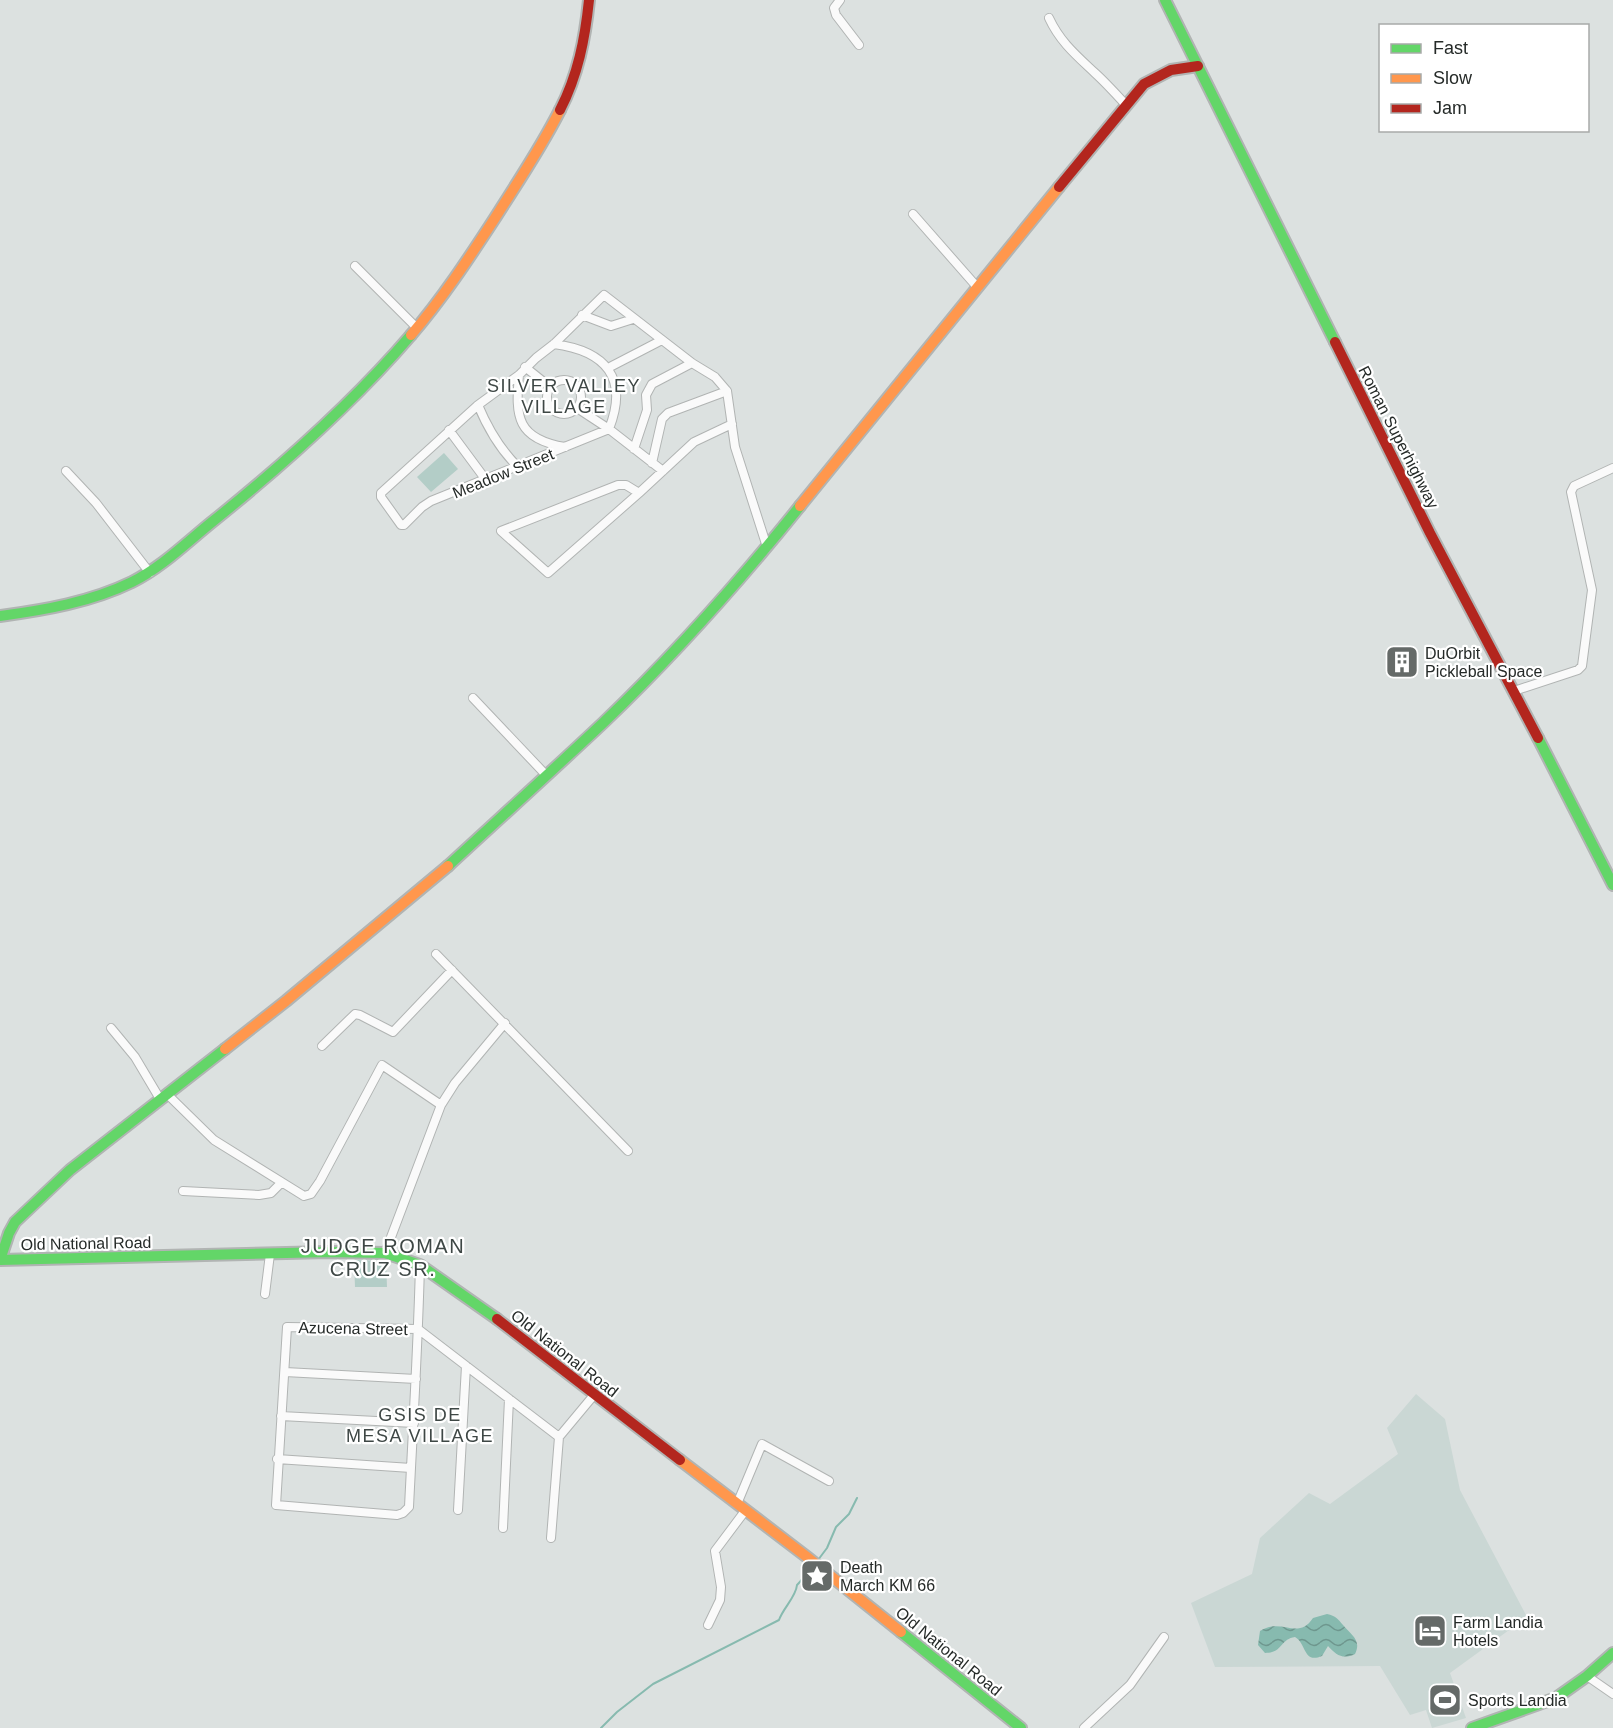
<svg xmlns="http://www.w3.org/2000/svg" width="1613" height="1728" viewBox="0 0 1613 1728" font-family="Arial,sans-serif">
<style>
.built{fill:#cad7d4}
.pitch{fill:#b3cdc7}
.water{fill:url(#water-waves)}
.lines{fill:none;stroke-linecap:round;stroke-linejoin:round}
.stream{stroke:#87baaf;stroke-width:2}
.street-casing{stroke:#b1b4b3;stroke-width:10}
.fast-casing{stroke:#b1b4b3;stroke-width:14}
.slow-casing{stroke:#b1b4b3;stroke-width:14}
.jam-casing{stroke:#b1b4b3;stroke-width:14}
.street{stroke:#fafafa;stroke-width:8}
.fast{stroke:#63d668;stroke-width:10}
.slow{stroke:#ff974d;stroke-width:10}
.jam{stroke:#b3261e;stroke-width:10}
.labels{text-anchor:middle;stroke-width:4.5;stroke-linejoin:round;paint-order:stroke}
.street-label{font-size:16px;fill:#252a28;stroke:#fff}
.poi-label{font-size:16px;fill:#252a28;stroke:#fff;text-anchor:start}
.neighbourhood-label{font-size:18px;letter-spacing:1.5px;fill:#3e4745;stroke:#fff}
.quarter-label{font-size:20px;letter-spacing:1.5px;fill:#3e4745;stroke:#fff}
</style>
<defs>
<pattern id="water-waves" width="16" height="10" patternUnits="userSpaceOnUse" patternTransform="scale(1.5)"><rect width="16" height="10" fill="#87baaf"/><path d="M0 5q4-4 8 0t8 0" fill="none" stroke="#6e978e"/></pattern>
</defs>
<rect width="100%" height="100%" fill="#dce1e0"/>
<!-- built -->
<path class="built" d="M1416 1394 1445 1419 1460 1490 1527 1617 1450 1673 1466 1718 1432 1728 1426 1710 1410 1715 1380 1666 1215 1667 1191 1603 1252 1574 1260 1538 1309 1493 1330 1504 1398 1454 1387 1428Z"/>
<!-- pitch -->
<path class="pitch" d="M444 453 458 469 431 492 417 477Z
M354 1260 386 1261 387 1287H355Z"/>
<!-- water -->
<path class="water" d="M1327 1614C1336 1616 1338 1619 1343 1625 1351 1635 1362 1640 1355 1654 1343 1660 1336 1655 1328 1646L1322 1656C1303 1664 1307 1644 1295 1637 1280 1639 1283 1653 1265 1653L1258 1645 1260 1631C1281 1617 1298 1641 1313 1618Z"/>
<g class="lines">
<!-- stream -->
<path class="stream" d="M818 1560 827 1548 836 1527 849 1514 857 1498
M601 1728 617 1712 653 1684 779 1620C783 1608 796 1597 797 1585 803 1579 806 1573 812 1566"/>
<defs>
<path id="street" d="M840 0 834 8 836 15 859 45
M1049 18C1060 42 1077 56 1095 73 1106 83 1116 94 1126 105
M913 214 978 288
M355 266 417 328
M582 315 611 326 633 319
M554 344C606 351 629 378 609 429L431 501 422 507 404 525H401L381 497V493L478 405 519 375 536 358 554 344 604 295 692 363 715 377 727 391 735 447 767 547
M525 367 550 387
M608 368 662 340
M519 375C515 417 517 439 565 447
M547 397a17 17 0 1 1 34 0a17 17 0 1 1-34 0Z
M478 405C488 429 499 448 517 466
M577 408 609 429 663 471
M449 430 486 480
M634 449 647 410 646 395 652 384 692 363
M652 463 662 419 668 413 727 391
M66 471 96 503 150 573
M639 493 626 485H618L501 531 548 573 639 493 694 442 732 424
M1514 691 1578 670 1582 666 1592 590 1571 492 1574 486 1613 468
M473 698 546 775
M436 954 628 1151
M111 1028 135 1057 160 1099
M322 1046 355 1014 360 1015 393 1032 452 970
M167 1094 214 1140 304 1196 311 1194 320 1181 382 1065 441 1105
M183 1191 259 1195 271 1193 281 1183
M385 1253 441 1105 455 1083 505 1023
M420 1265C418 1346 413 1426 409 1507L403 1513 397 1515 276 1505 287 1327 418 1329 559 1437 594 1395
M265 1294 270 1254
M285 1372 416 1379
M281 1416 414 1423
M277 1459 411 1468
M737 1504 762 1444 829 1481
M458 1510 466 1366
M503 1528 509 1399
M551 1538 559 1437
M708 1625 720 1600 721 1587 715 1551 745 1511
M1587 1676 1613 1694
M1084 1728 1130 1685 1164 1637"/>
<path id="fast" d="M1165 0 1335 342
M0 616C45 610 91 602 132 582 162 567 186 543 212 522 283 465 352 404 411 335
M1538 738 1613 885
M448 866C500 818 552 771 603 723 673 656 739 582 800 506
M0 1260 9 1233 15 1222 70 1170 225 1049
M0 1260 329 1252 385 1253 420 1265 497 1319
M901 1632 1021 1728
M1472 1728 1556 1698 1587 1676 1613 1653"/>
<path id="slow" d="M411 335C442 299 469 258 495 218 517 183 541 148 560 110
M800 506 1059 187
M225 1049 286 1001 448 866
M680 1460 807 1557 901 1632"/>
<path id="jam" d="M560 110C578 75 585 39 589 0
M1059 187 1144 84 1171 70 1198 66
M1335 342 1430 533 1538 738
M497 1319 680 1460"/>
</defs>
<!-- street casing -->
<use href="#street" class="street-casing"/>
<!-- fast casing -->
<use href="#fast" class="fast-casing"/>
<!-- slow casing -->
<use href="#slow" class="slow-casing"/>
<!-- jam casing -->
<use href="#jam" class="jam-casing"/>
<!-- street -->
<use href="#street" class="street"/>
<!-- fast -->
<use href="#fast" class="fast"/>
<!-- slow -->
<use href="#slow" class="slow"/>
<!-- jam -->
<use href="#jam" class="jam"/>
</g>
<!-- icons -->
<defs>
<symbol id="building-square" viewBox="-11 -11 22 22"><rect x="-9" y="-9" width="18" height="18" rx="4" fill="#656a68" stroke="#fff"/><path d="M-4-6H4V6H1V3H-1V6H-4ZM-2.5-4.3h1.7v1.8h-1.7ZM.8-4.3h1.7v1.8H.8ZM-2.5-1h1.7V.8h-1.7ZM.8-1h1.7V.8H.8Z" fill="#fff"/></symbol>
<symbol id="sight-square" viewBox="-11 -11 22 22"><rect x="-9" y="-9" width="18" height="18" rx="4" fill="#656a68" stroke="#fff"/><path d="M0-6L1.8-2.2L6-1.7L2.9 1.2L3.7 5.4L0 3.3L-3.7 5.4L-2.9 1.2L-6-1.7L-1.8-2.2Z" fill="#fff"/></symbol>
<symbol id="hotel-square" viewBox="-11 -11 22 22"><rect x="-9" y="-9" width="18" height="18" rx="4" fill="#656a68" stroke="#fff"/><path d="M-6-4.5h1.5V1H6V5H4.5V3h-9V5H-6ZM-4 0a1.8 1.8 0 1 1 3.6 0ZM.5 0V-2.5h3Q6-2.5 6 0Z" fill="#fff"/></symbol>
<symbol id="stadium-square" viewBox="-11 -11 22 22"><rect x="-9" y="-9" width="18" height="18" rx="4" fill="#656a68" stroke="#fff"/><path d="M0-5a6.5 5 0 1 0 0 10a6.5 5 0 1 0 0-10ZM-3.5-1.8h7v3.6h-7Z" fill="#fff"/></symbol>
</defs>
<g fill-rule="evenodd">
<use href="#building-square" x="1383" y="643" width="38" height="38"/>
<use href="#sight-square" x="798" y="1557" width="38" height="38"/>
<use href="#hotel-square" x="1411" y="1612" width="38" height="38"/>
<use href="#stadium-square" x="1426" y="1681" width="38" height="38"/>
</g>
<g class="labels">
<!-- street labels -->
<g class="street-label">
<text transform="translate(1399 437) rotate(63)" y="6">Roman Superhighway</text>
<text transform="translate(503 473) rotate(-22)" y="6">Meadow Street</text>
<text transform="translate(86 1243) rotate(-1)" y="6">Old National Road</text>
<text transform="translate(353 1328) rotate(1)" y="6">Azucena Street</text>
<text transform="translate(565 1353) rotate(38)" y="6">Old National Road</text>
<text transform="translate(949 1651) rotate(39)" y="6">Old National Road</text>
</g>
<!-- poi labels -->
<g class="poi-label">
<text x="1425" y="659">DuOrbit<tspan x="1425" dy="18">Pickleball Space</tspan></text>
<text x="840" y="1573">Death<tspan x="840" dy="18">March KM 66</tspan></text>
<text x="1453" y="1628">Farm Landia<tspan x="1453" dy="18">Hotels</tspan></text>
<text x="1468" y="1706">Sports Landia</text>
</g>
<!-- neighbourhood labels -->
<g class="neighbourhood-label">
<text x="564" y="392">SILVER VALLEY<tspan x="564" dy="21">VILLAGE</tspan></text>
<text x="420" y="1421">GSIS DE<tspan x="420" dy="21">MESA VILLAGE</tspan></text>
</g>
<!-- quarter labels -->
<g class="quarter-label">
<text x="383" y="1253">JUDGE ROMAN<tspan x="383" dy="23">CRUZ SR.</tspan></text>
</g>
</g>
<!-- legend -->
<rect x="1379" y="24" width="210" height="108" fill="#ffffff" stroke="#a8aaa9" stroke-width="1.5"/>
<rect x="1391" y="44" width="30" height="9" fill="#63d668" stroke="#a8aaa9" stroke-width="1.5"/>
<text x="1433" y="54" font-size="18" fill="#252a28">Fast</text>
<rect x="1391" y="74" width="30" height="9" fill="#ff974d" stroke="#a8aaa9" stroke-width="1.5"/>
<text x="1433" y="84" font-size="18" fill="#252a28">Slow</text>
<rect x="1391" y="104" width="30" height="9" fill="#b3261e" stroke="#a8aaa9" stroke-width="1.5"/>
<text x="1433" y="114" font-size="18" fill="#252a28">Jam</text>
</svg>
